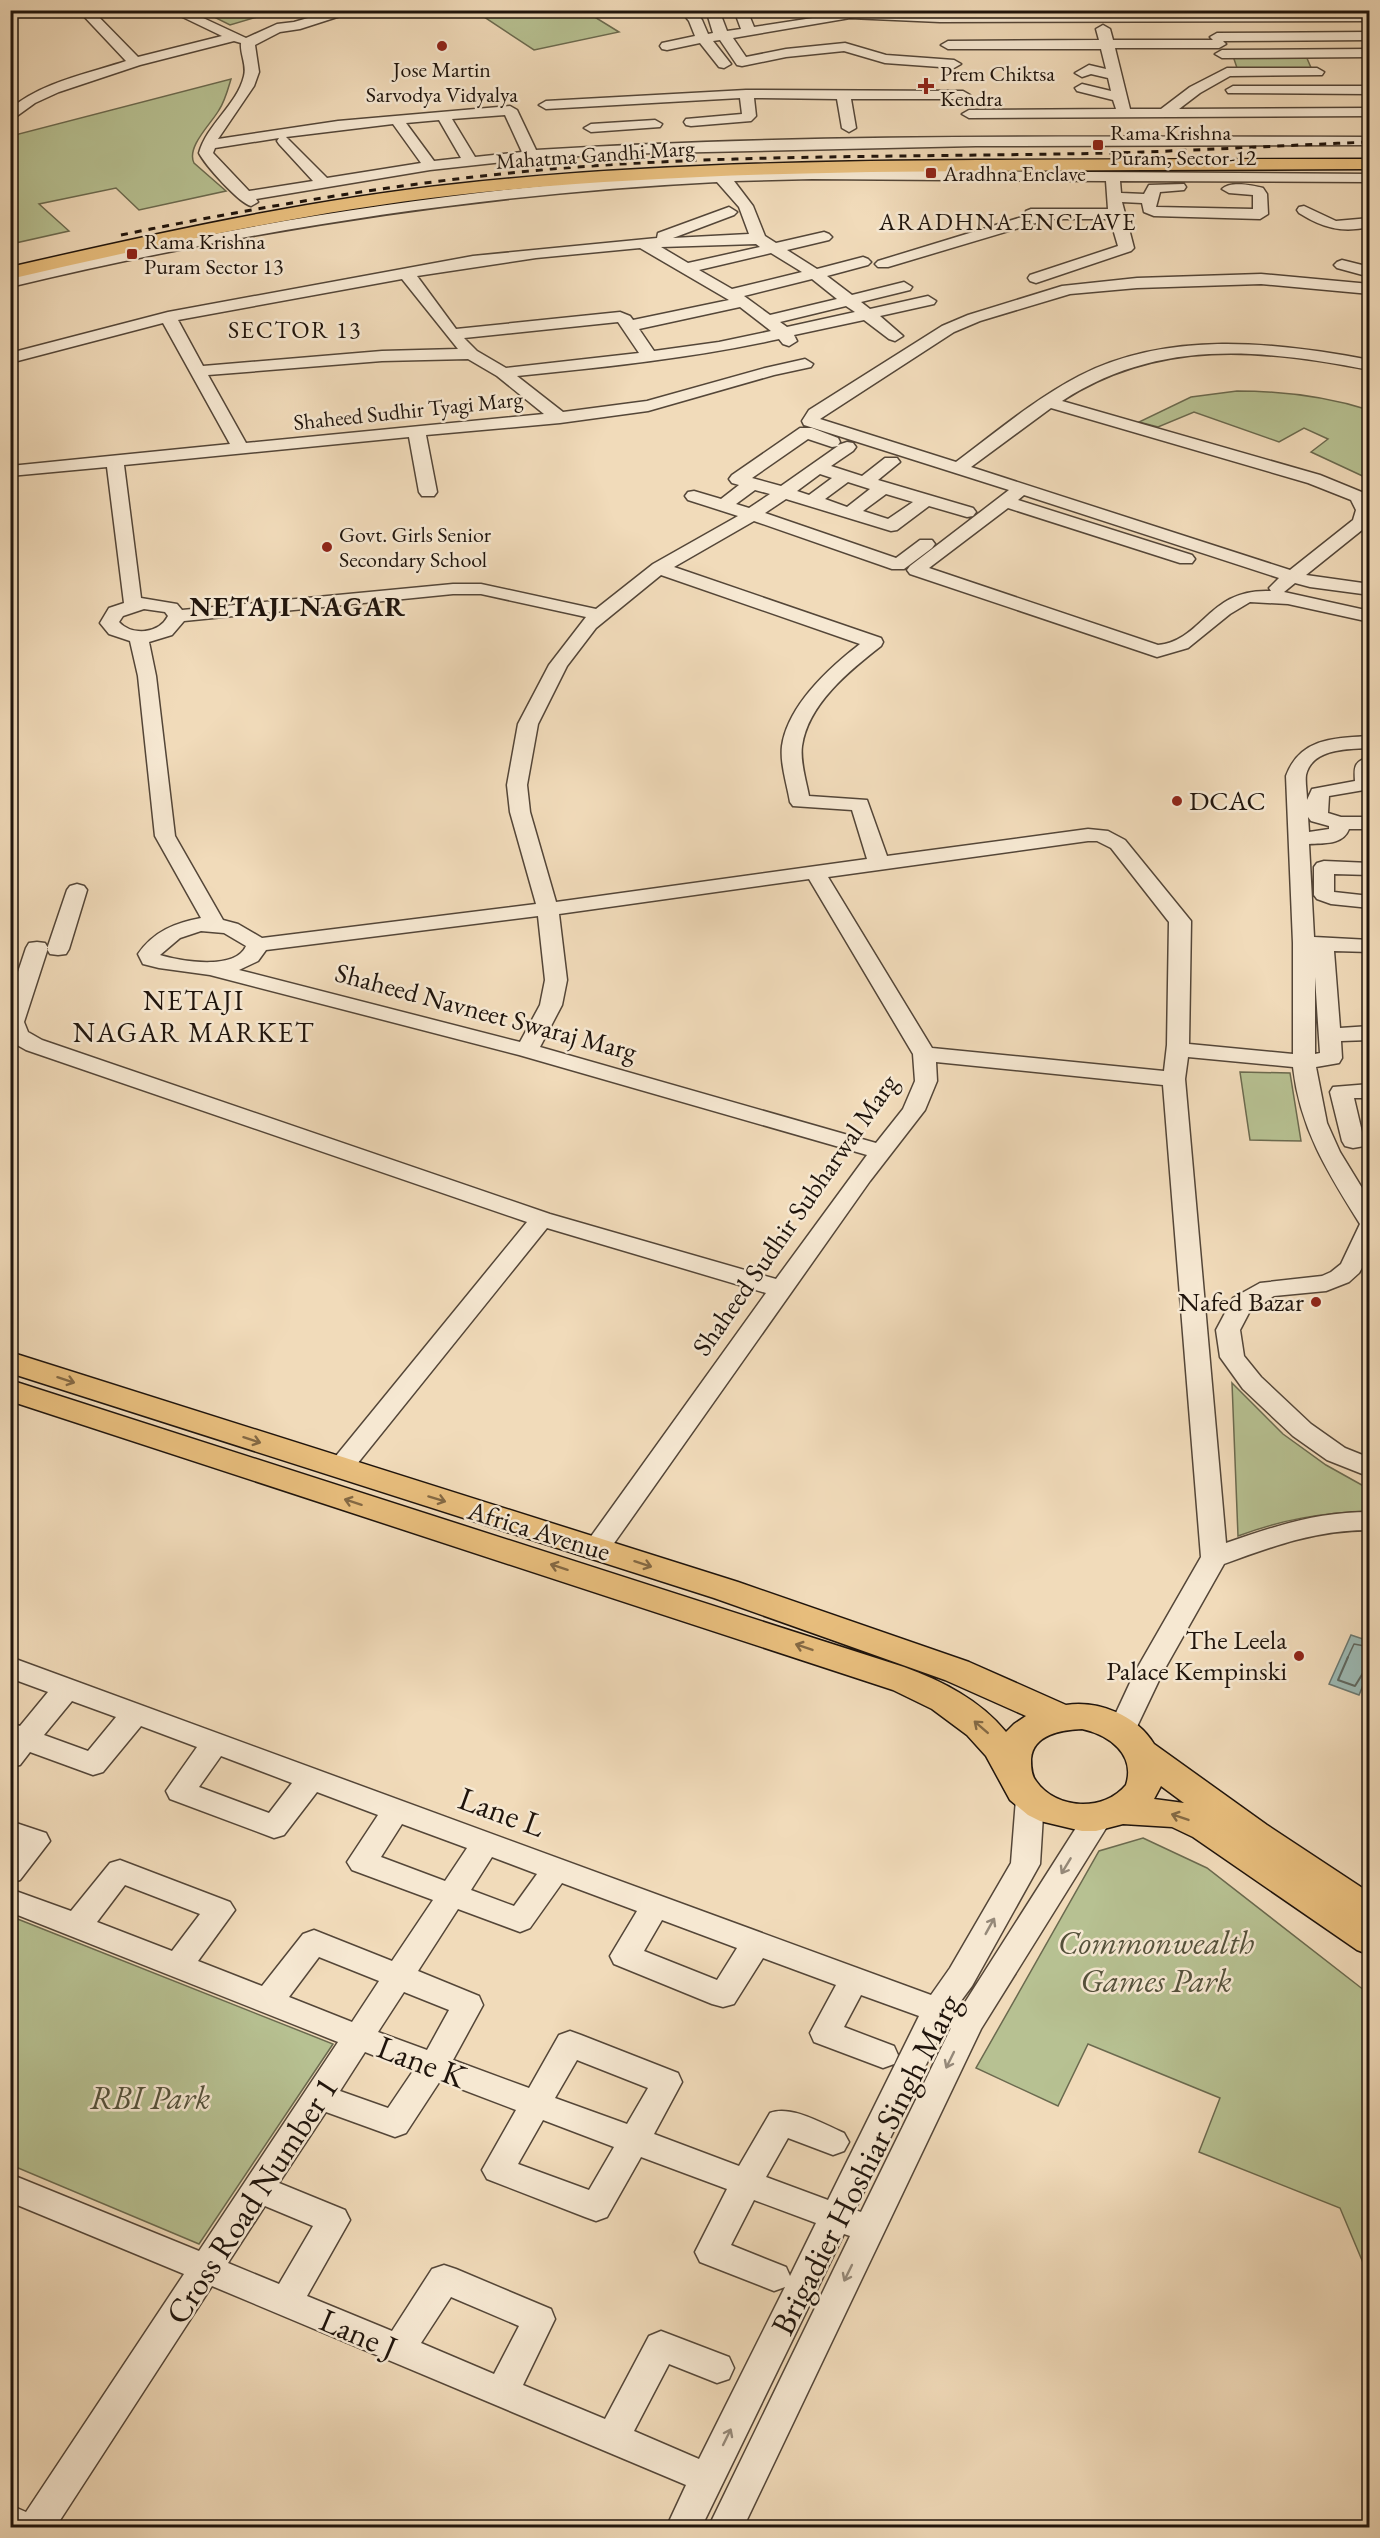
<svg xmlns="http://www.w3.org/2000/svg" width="1380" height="2538" viewBox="0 0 1380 2538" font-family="'EB Garamond',serif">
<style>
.green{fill:#b7c192;stroke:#6b6a4f;stroke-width:1.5}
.water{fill:#9cbab5;stroke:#6a7871;stroke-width:1.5}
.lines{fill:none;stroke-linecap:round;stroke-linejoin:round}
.shore-far1{stroke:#5e6760;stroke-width:1.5}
.shore{stroke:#5e6760;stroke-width:2}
.minor-casing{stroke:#544638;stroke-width:3}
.major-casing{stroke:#1f140c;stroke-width:3}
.minor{fill:#f6e8d2;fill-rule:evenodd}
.major{fill:#e8be7d;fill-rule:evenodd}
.rail{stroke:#1f140c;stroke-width:3;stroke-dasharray:7 7;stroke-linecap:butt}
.oneway{stroke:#846944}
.oneway2{stroke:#958979}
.poi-dot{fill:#8f2418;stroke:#f6e8d2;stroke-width:2}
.labels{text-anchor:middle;stroke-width:5;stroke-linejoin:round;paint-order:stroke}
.far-poi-label{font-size:22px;fill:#1f140c;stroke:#f6e8d2;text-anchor:start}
.far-street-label{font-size:22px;fill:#1f140c;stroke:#f6e8d2}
.far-neighbourhood-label{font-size:24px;letter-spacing:1.5px;fill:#1f140c;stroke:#f6e8d2}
.far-district-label{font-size:27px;font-weight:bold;letter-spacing:1.5px;fill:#1f140c;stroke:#f6e8d2}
.poi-label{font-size:27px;fill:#1f140c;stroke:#f6e8d2;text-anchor:end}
.street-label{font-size:27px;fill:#1f140c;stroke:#f6e8d2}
.neighbourhood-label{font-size:28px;letter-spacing:1.5px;fill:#1f140c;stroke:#f6e8d2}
.near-street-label{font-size:33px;fill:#1f140c;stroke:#f6e8d2}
.near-park-label{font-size:33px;font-style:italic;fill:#54513b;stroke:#f6e8d2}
</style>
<rect width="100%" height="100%" fill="#f1dbba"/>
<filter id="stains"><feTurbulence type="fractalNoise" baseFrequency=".00333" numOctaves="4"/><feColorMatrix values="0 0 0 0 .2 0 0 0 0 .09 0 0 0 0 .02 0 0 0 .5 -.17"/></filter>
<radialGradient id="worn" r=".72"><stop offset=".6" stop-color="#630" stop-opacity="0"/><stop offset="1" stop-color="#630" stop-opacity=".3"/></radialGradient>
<!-- green -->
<path class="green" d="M217 10H271L274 12 230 25 206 13Z
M475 11H585L619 32 534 50Z
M1233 56H1306L1312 70 1238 71Z
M231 79C228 89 225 101 219 110 211 124 186 147 194 163L226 191 139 210 116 188 39 204 69 231 11 244V136Z
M1237 391C1283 391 1325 396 1369 410V479L1311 452 1328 439 1304 428 1279 442 1194 412 1158 427 1139 422 1191 397Z
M1240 1072 1290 1073 1301 1141 1250 1140Z
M1232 1383 1283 1434 1326 1465 1369 1489V1511C1321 1513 1284 1519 1238 1536Z
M1143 1838 1207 1868 1369 1994V2277L1340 2208 1199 2152 1220 2098 1088 2044 1058 2106 976 2068 1099 1851Z
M10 1916 333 2044 199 2244 11 2165Z"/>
<!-- water -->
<path class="water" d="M1351 1635 1369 1641V1671L1359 1695 1329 1684Z"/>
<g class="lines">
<!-- shore-far1 -->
<path class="shore-far1" d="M1347 1659 1354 1644 1370 1647"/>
<!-- shore -->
<path class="shore" d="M1348 1657 1338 1680 1355 1686 1363 1673 1370 1671"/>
<defs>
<path id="minor" d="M78 10H92L138 57 222 36 168 10H186L246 38 277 24 294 22 336 10H359L300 29 280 32 255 45 259 72 254 86 218 139 338 121 510 106 517 110 536 150C813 133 1092 137 1370 137V145L976 146 613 154 531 159 430 170 256 199 258 202 251 206C239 203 205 165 199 153 207 124 237 105 244 76 247 65 240 54 241 43L234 41 140 65 59 92 35 103 10 121V109C42 82 87 74 126 61ZM505 115 522 152 475 157 452 119ZM439 120 461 158 434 161 406 123ZM393 124 421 163 327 178 286 137ZM279 138 277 141 279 144 313 181 249 191 213 153 215 148Z
M680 10H694L702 20 708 34 713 33 706 10H719L727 31 741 29 734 10H747L754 27 845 13V10L940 14 1370 13V21L940 22 850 18 733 38 746 57 786 49 845 43 886 55 954 60 961 64 954 68 885 63 844 51 786 57 742 66 737 65 720 40 713 41 731 64 724 68 719 67 700 43 667 50 662 49 660 46 662 43 695 36 689 21Z
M1103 25 1110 29 1113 40H1213L1210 37 1217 33 1370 32V40L1223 41 1226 44 1219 48H1115L1130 109H1161L1190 87 1227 68H1317L1324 72 1322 75 1230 76 1200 93 1179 109 1370 108V116L969 118 962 114 969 110 1116 109 1113 100 1077 91 1075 88 1082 84 1111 91 1108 78 1091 74 1082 77 1075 73 1089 65 1106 69 1101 49H948L941 45 948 41 1099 40 1096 29Z
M1370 49V57L1222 58 1215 54 1222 50Z
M1233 86H1370V94L1228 93 1226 90Z
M746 90 963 91 970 95 963 99H851L856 128 849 132 842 128 837 99 754 98 756 116 751 121 691 126 686 125 684 122 686 119 742 114 740 98 546 109 539 105 546 101Z
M655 120 662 124 660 127 591 132 584 128 591 124Z
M712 167 723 172 812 170 1370 174V182L1120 181 1121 193 1144 194 1149 185 1184 184 1186 187 1184 190 1160 192 1156 207 1253 209V195L1229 193 1222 189C1230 181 1252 185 1263 188L1267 194 1268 214 1260 219 1154 216 1144 212 1142 203 1122 202 1134 248 1131 251 1036 283 1030 281 1028 278 1030 275 1118 246 1110 219H1049L888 267H878L875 264 878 261 1025 216 1026 211 1031 209H1108L1106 181 812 179 734 181 753 206 765 236 776 243 824 232 829 234 832 237 829 240 787 250 817 269 863 257 868 259 871 262 868 265 827 276 852 295 904 282 912 287 910 290 861 302 870 309 928 296 936 301 934 304 880 316 903 336 895 341 889 339 864 320 794 335 797 341 789 346 783 344 779 339C693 358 606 367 517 376L563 412 647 401 765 368 805 359 813 364 811 367 774 375 648 411 560 423 426 435 437 492 434 496H422L419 492 409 437 124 465 141 598 177 604 182 610 453 584H481L596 609 653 564 738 516 688 500 685 496 688 492 694 491 721 499 739 485 732 483 729 479 732 475 800 428H812L838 438 840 442 838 445 847 442 853 443 856 447 853 451 831 466 862 476 885 458H897L900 462 878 480 973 508 976 512 973 516 967 517 929 506 897 530 891 531 786 499 765 513 896 558 920 540H932L935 544 932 548 904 569H892L754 521 674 567 881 638 883 642 881 646C849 671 808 704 802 746 800 762 806 780 809 796L867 800 887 856 1088 829 1108 831 1125 840 1191 921 1189 1044 1293 1054V943L1286 776C1300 738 1334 738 1370 736V748C1349 749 1312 748 1306 775 1305 782 1307 792 1307 800L1312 789 1355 781C1354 767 1354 761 1370 757V789L1329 796 1328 813 1341 817H1370V829H1349C1343 845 1324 843 1309 844L1314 937 1370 940V952L1334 951 1340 1028 1370 1026V1040L1341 1041 1342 1058 1339 1063 1316 1067 1327 1123 1340 1152 1370 1201V1254L1359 1273 1349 1282 1326 1291 1274 1296 1251 1309 1240 1330 1244 1356 1261 1377 1311 1424 1345 1448 1370 1458V1477L1327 1460 1293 1436 1243 1389 1220 1357 1216 1330 1233 1298 1260 1283 1322 1276 1331 1272 1341 1264 1360 1224C1328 1173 1300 1129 1293 1067L1188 1057 1185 1079 1226 1543C1275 1526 1317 1512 1370 1512V1530C1316 1530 1273 1546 1224 1564L1163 1672 1132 1737 1122 1740 1112 1737 1108 1730 1135 1672 1201 1557 1163 1085 936 1062 937 1081 925 1110 870 1181 605 1556 596 1558 587 1556 583 1549 587 1542 766 1293 547 1228 349 1474 340 1477 331 1474 327 1468 331 1462 527 1222 26 1050 10 1041V996L26 948 29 943 37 942 45 943 48 948 24 1022 28 1032 42 1040 550 1214 776 1279 867 1155 519 1055 210 975 159 968 143 964 138 954C154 931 175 923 201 918L155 836 138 676 130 641 109 634 100 623 109 608 124 603 107 467 10 476V466L230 444 163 323 10 363V353L168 312 473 256 657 238 658 233 729 207 737 212 734 215 673 238 749 234 739 207 717 182C477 194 243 231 10 287V277C240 223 471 186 706 173L707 168ZM756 244 760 247 688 263 661 247ZM640 248 729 300 633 320 630 316 620 312 456 329 417 276 536 258ZM771 253 802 272 732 289 699 270ZM402 279 458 349 382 351 203 366 178 320ZM812 279 837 299 770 315 744 296ZM846 306 855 312 787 327 780 322ZM740 307 771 331 719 342 654 351 639 329ZM618 322 639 353 506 368 477 351 464 338ZM468 359 497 376 544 414 246 443 208 375 382 361ZM808 439 832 447 838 446 781 486 752 478ZM820 474 832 478 809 495 797 491ZM848 482 870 489 847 507 825 499ZM755 490 770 494 749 508 736 504ZM886 494 913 502 888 519 863 511ZM661 575 860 644C829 668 788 705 782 746 780 764 787 784 790 802L793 806 852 810 867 859 556 902 530 812 527 785 538 724 567 666 596 628ZM453 594H481L586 617 549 665 518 724 507 785 510 812 536 904 262 938 238 924 223 920 175 836 156 676 149 642 172 635 184 621ZM144 609 165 612 168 616C159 634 132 636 119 622L123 616ZM1308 817 1311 821 1329 826V829L1309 832ZM1088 841H1097L1111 848 1169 922 1167 1045 1164 1071 932 1048 828 877ZM809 879 913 1054 915 1081 903 1109 876 1143 540 1047 562 1005 567 980 559 914ZM538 916 545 980 540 1005 520 1042 239 970 258 961 266 950ZM201 931 224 933 246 946C235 971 180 961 160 955L180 938ZM1315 977 1320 1053 1315 1054Z
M1304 206 1336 221 1370 218V227C1341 233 1323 228 1299 213L1297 210 1299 207Z
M1342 260 1370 267V277L1337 268 1334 265 1337 262Z
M1261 274 1370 284V294L1261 284 1137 288 1070 294 980 321 954 332 820 419 956 462C996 432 1035 399 1079 376 1168 330 1275 342 1370 360V370C1261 349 1159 338 1062 401L1320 475 1364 493 1370 502V522L1367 526 1306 575 1370 584V595L1310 587 1295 583 1284 592 1370 611V622L1288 604 1250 602 1230 614 1188 648 1157 657 910 574 907 570 910 566 1009 490 804 425 802 421 809 410 942 326 968 315 1062 286 1137 278ZM1051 408 1308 483 1351 500 1356 510 1353 520 1290 570 971 467ZM1024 495 1279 578 1269 588 1271 591C1208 588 1204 640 1158 645L929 568 1008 508 1180 563H1192L1195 559 1192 555 1018 500Z
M1324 861 1370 863V875L1334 874V892L1370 896V908L1331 904 1317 899 1314 895V867L1317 863Z
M77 884 84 886 87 890 69 949 66 954 58 955 50 954 47 949 67 890 70 886Z
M1370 1084V1098H1354L1362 1132 1370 1131V1145L1353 1148 1345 1146 1342 1141 1330 1092 1333 1087Z
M10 1657 931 1995 950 1968 1011 1863 1016 1799 1020 1791 1030 1788 1040 1791 1044 1799 1040 1864 972 1986 958 2005 962 2007 1088 1809 1098 1806 1108 1809 1112 1817 1108 1825 981 2029 743 2528H708L850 2236 844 2234 701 2528H666L686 2485 212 2286 55 2528H10V2505L26 2512 184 2274 10 2202V2174L199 2251 338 2042 10 1912V1889L71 1911 110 1863 120 1860 230 1902 235 1910 198 1961 262 1986 303 1934 314 1930 392 1961 433 1900 352 1870 347 1862 378 1815 317 1792 284 1835 274 1838 170 1799 166 1791 197 1747 141 1726 103 1772 93 1775 30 1752 20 1765 10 1767V1723L20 1726 48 1692 10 1678ZM72 1701 116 1717 88 1751 44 1735ZM221 1756 292 1783 269 1813 199 1787ZM402 1824 467 1848 445 1881 381 1857ZM492 1857 537 1874 514 1906 471 1890ZM562 1883 637 1911 610 1956 614 1964 712 2004 723 2007 734 2004 763 1958 836 1985 810 2033 814 2042 883 2068 894 2064 898 2055 894 2046 844 2027 861 1995 919 2016 828 2200 766 2177 788 2138 833 2155 844 2151 849 2142 844 2133C823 2124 792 2105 770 2113L739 2166 654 2134 682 2082 678 2073 581 2035 570 2031 559 2035 529 2088 453 2060 483 2005 479 1996 418 1971 458 1909 520 1932 530 1928ZM125 1885 200 1914 172 1951 97 1922ZM662 1920 737 1948 717 1980 644 1951ZM319 1957 379 1981 352 2022 289 1997ZM404 1992 449 2010 427 2050 378 2032ZM945 2026 951 2028 861 2212 855 2210ZM365 2052 413 2071 388 2108 340 2091ZM577 2060 648 2088 627 2124 555 2098ZM440 2081 516 2110 482 2170 487 2179 585 2217 596 2221 607 2217 641 2157 727 2189 695 2252 700 2262 774 2291 785 2287 699 2459 634 2431 669 2364 717 2383 729 2379 734 2368 729 2357 661 2331 649 2336 605 2419 523 2385 555 2319 551 2309 456 2269 444 2265 432 2269 392 2331 307 2296 350 2220 345 2210 279 2183 326 2112 395 2137 406 2133ZM543 2120 614 2147 589 2190 518 2164ZM754 2200 816 2223 790 2276 786 2267 731 2245ZM265 2206 313 2226 279 2284 228 2263ZM451 2297 519 2326 494 2374 421 2343Z
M10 1821 46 1833 50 1841 20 1880 10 1883V1851L15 1845 10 1844Z"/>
<path id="major" d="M1370 159V169C1239 170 1108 170 978 171 804 172 629 176 456 195 306 212 158 245 10 279V267C158 233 306 200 456 184 629 165 804 161 978 160 1108 159 1239 159 1370 159Z
M10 1352 738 1582 969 1662 1066 1705C1099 1700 1137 1716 1154 1744L1267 1825 1370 1893V1955L1357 1950 1193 1837 1172 1827 1123 1824 1096 1831H1082L1040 1821 1028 1815 1010 1800 986 1756 967 1735 932 1709 893 1690 10 1401V1380L904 1667C942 1681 980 1700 1006 1732L1014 1724 1026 1716 945 1680 714 1598 10 1373ZM1082 1729C1109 1735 1136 1754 1126 1785 1104 1812 1056 1810 1036 1781 1031 1775 1031 1766 1031 1759 1033 1734 1062 1730 1082 1729ZM1161 1786 1184 1803 1154 1799Z"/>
</defs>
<!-- minor casing -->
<use href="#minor" class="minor-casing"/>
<!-- major casing -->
<use href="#major" class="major-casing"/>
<!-- minor -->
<use href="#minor" class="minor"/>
<!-- major -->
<use href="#major" class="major"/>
<!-- rail -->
<path class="rail" d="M121 235C263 206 406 182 551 169 719 155 887 157 1055 154 1160 153 1265 146 1370 142"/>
</g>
<!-- one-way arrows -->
<defs><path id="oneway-shaft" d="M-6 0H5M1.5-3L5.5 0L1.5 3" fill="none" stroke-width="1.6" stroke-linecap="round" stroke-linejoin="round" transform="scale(1.5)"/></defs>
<g class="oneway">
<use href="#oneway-shaft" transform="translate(66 1380) rotate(18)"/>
<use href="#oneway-shaft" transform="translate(252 1440) rotate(18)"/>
<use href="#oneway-shaft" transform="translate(437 1499) rotate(17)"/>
<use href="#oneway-shaft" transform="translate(353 1502) rotate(-162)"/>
<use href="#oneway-shaft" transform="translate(643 1564) rotate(18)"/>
<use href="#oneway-shaft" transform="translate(559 1567) rotate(-162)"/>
<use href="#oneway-shaft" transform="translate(804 1647) rotate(-161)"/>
<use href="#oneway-shaft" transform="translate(981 1727) rotate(-139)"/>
<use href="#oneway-shaft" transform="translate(1180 1817) rotate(-161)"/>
</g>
<g class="oneway2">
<use href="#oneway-shaft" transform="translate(1066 1866) rotate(121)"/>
<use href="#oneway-shaft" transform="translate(990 1926) rotate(-61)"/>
<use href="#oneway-shaft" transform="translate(950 2060) rotate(116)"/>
<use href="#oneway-shaft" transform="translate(848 2273) rotate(116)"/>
<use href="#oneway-shaft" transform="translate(727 2437) rotate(-64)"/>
</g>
<!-- markers -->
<g class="poi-dot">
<circle cx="442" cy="46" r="6"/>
<path d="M923 77h6v6h6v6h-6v6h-6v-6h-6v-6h6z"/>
<rect x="1092" y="139" width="12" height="12" rx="3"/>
<rect x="925" y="167" width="12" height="12" rx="3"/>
<rect x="126" y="248" width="12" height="12" rx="3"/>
<circle cx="327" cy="547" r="6"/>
<circle cx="1177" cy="801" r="6"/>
<circle cx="1316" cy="1302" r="6"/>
<circle cx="1299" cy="1656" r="6"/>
</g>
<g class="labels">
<!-- far-poi labels -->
<g class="far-poi-label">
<text x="442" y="77" text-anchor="middle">Jose Martin<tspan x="442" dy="25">Sarvodya Vidyalya</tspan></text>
<text x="940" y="81">Prem Chiktsa<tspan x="940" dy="25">Kendra</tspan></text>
<text x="1110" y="140">Rama Krishna<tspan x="1110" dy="25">Puram, Sector-12</tspan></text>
<text x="943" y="181">Aradhna Enclave</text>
<text x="144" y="249">Rama Krishna<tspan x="144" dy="25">Puram Sector 13</tspan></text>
<text x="339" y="542">Govt. Girls Senior<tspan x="339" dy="25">Secondary School</tspan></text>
</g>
<!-- far-street labels -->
<g class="far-street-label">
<text transform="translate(595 154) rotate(-4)" y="8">Mahatma Gandhi Marg</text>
<text transform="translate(408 410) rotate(-6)" y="8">Shaheed Sudhir Tyagi Marg</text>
</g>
<!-- far-neighbourhood labels -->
<g class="far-neighbourhood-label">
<text x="1008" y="230">ARADHNA ENCLAVE</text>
<text x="295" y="338">SECTOR 13</text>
</g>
<!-- far-district labels -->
<g class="far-district-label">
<text x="298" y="616">NETAJI NAGAR</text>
</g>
<!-- poi labels -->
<g class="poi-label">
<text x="1189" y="810" text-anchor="start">DCAC</text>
<text x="1304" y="1311">Nafed Bazar</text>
<text x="1287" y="1649">The Leela<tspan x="1287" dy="31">Palace Kempinski</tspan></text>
</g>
<!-- street labels -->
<g class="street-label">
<text transform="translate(486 1012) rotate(15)" y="9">Shaheed Navneet Swaraj Marg</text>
<text transform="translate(795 1215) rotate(-55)" y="9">Shaheed Sudhir Subharwal Marg</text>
<text transform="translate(539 1531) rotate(17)" y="9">Africa Avenue</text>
</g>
<!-- neighbourhood labels -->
<g class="neighbourhood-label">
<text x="194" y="1010">NETAJI<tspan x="194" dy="32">NAGAR MARKET</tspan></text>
</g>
<!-- near-street labels -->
<g class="near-street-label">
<text transform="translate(502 1811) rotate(20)" y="12">Lane L</text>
<text transform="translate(422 2061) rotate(21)" y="12">Lane K</text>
<text transform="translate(865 2164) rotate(-63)" y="12">Brigadier Hoshiar Singh Marg</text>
<text transform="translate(251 2200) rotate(-57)" y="12">Cross Road Number 1</text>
<text transform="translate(359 2333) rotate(23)" y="12">Lane J</text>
</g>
<!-- near-park labels -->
<g class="near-park-label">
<text x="1156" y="1954">Commonwealth<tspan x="1156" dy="38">Games Park</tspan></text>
<text x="150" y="2109">RBI Park</text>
</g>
</g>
<!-- margin -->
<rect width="1380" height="2538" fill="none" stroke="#f1dbba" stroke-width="36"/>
<rect x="12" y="12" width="1356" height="2514" fill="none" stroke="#1f140c" stroke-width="3"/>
<rect x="18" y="18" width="1344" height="2502" fill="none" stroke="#1f140c" stroke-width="1.5"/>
<rect width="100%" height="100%" filter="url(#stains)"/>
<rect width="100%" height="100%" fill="url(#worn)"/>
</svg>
